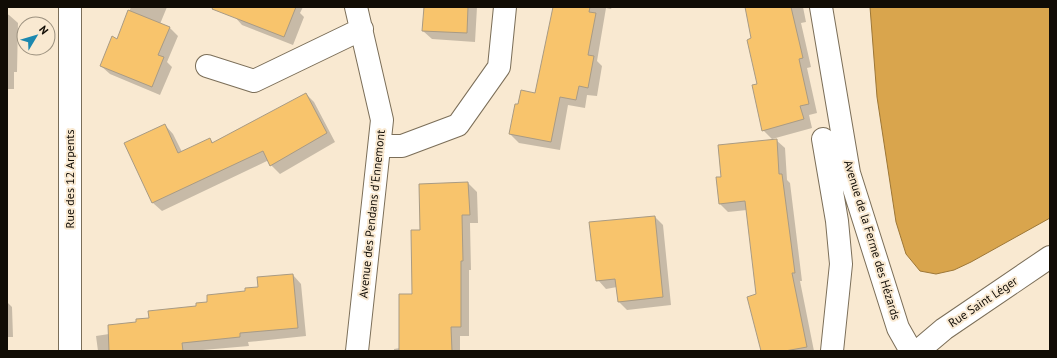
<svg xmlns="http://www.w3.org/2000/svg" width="1057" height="358" viewBox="0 0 1057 358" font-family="'PT Sans',sans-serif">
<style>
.water{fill:#d9a54d;stroke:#9d7737}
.shadow{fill:#0003}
.building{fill:#f8c46c;stroke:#a99b84}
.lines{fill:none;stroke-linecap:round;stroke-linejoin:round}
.minor-casing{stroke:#7b6e58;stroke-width:24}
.tertiary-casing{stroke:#7b6e58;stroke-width:24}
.minor{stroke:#fff;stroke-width:22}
.tertiary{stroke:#fff;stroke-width:22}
.labels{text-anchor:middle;stroke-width:4;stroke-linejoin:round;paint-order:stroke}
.street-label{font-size:12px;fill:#110c05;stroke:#f9e9d1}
</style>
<rect width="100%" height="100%" fill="#f9e9d1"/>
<!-- water -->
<path class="water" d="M870 7H1050V218L971 262 954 270 936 274 920 271 906 254 896 222 877 97Z"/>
<!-- shadow -->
<path class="shadow" d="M131 7H167L160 24 169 27 178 36 167 62 172 67 160 95 110 74 101 66 118 40Z
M237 7H303L300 13 304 17 293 45 242 25 234 16Z
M425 7H477L475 42 432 39 423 31Z
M554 7H612L611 9 606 8 597 61 602 66 597 96 587 95 585 108 568 105 560 150 519 143 510 134 519 105 536 94Z
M746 7H803L806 22 801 23 811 67 807 68 817 113 809 115 812 128 772 139 763 130 753 39Z
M7 14 9 15 18 23 17 72H14V89H7Z
M306 94 314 102 335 142 280 174 271 165 269 160 162 211 153 203 125 144 165 125 173 134 182 152 210 139 214 144Z
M776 140 785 148 787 180 790 183 802 281H800L814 351H762L758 295 747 210 728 212 720 204 717 178H722Z
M468 183 477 192 478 223H470L471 270H469V336H460V351H394V349L400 348 414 295 421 231Z
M655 217 663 225 671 305 627 310 619 302 617 287 606 289 598 280Z
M293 275 301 284 306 336 248 342 249 346 191 351H98L96 336 109 334 150 318 197 307 246 292Z
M7 302 12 307 13 337H7Z"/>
<!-- building -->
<path class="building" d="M213 7H296L284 37 212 9Z
M424 7H468L467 33 422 31Z
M553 7H590L589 12 596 13 588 55 594 56 588 88 579 86 576 100 560 97 551 142 509 134 515 104H518L521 90 535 93Z
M745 7H791L803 58 799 59 809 104 800 106 804 119 762 131 752 85 757 84 747 40 751 38Z
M128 10 170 27 158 55 164 57 152 87 100 66 112 36 117 39Z
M306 93 327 133 270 166 263 151 152 203 124 143 165 124 178 153 210 138 212 143Z
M777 139 779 174H782L795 273H792L807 347 785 351H761L747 297 756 294 745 201 719 204 716 177H721L718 145Z
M468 182 470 215H462L463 261H461V327H451L452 351H399V294H412L411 230H420L419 184Z
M655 216 663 297 618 302 615 279 596 281 589 222Z
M293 274 298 328 240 333V337L182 343 183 351H109L108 325 136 322V319L149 318 148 311 196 306V303L207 302V295L245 291V288L258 287 257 277Z"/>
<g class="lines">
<defs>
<path id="minor" d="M356 7 382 120 357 351
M821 7 849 173 898 328 911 351
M207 66 254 81 362 29
M823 139 837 221 841 264 832 351
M380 146H402L458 125 499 67 505 7
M70 351V7"/>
<path id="tertiary" d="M918 351 944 329 1050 257"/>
</defs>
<!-- minor casing -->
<use href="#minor" class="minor-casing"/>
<!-- tertiary casing -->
<use href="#tertiary" class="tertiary-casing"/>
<!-- minor -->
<use href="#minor" class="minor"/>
<!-- tertiary -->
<use href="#tertiary" class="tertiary"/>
</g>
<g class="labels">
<!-- street labels -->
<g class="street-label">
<text transform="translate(70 179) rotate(-90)" y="4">Rue des 12 Arpents</text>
<text transform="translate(372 214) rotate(-84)" y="4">Avenue des Pendans d'Ennemont</text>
<text transform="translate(872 240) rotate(73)" y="4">Avenue de la Ferme des Hézards</text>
<text transform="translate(983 302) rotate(-34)" y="4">Rue Saint Léger</text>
</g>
</g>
<!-- border -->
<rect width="1057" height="358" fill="none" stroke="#110c05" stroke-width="16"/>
<!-- north arrow -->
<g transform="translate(36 36) rotate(52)"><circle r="19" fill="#f9e9d1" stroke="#9c917f"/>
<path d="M0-3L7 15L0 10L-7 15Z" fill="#1b88af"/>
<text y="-6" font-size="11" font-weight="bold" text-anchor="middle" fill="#110c05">N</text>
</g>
</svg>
